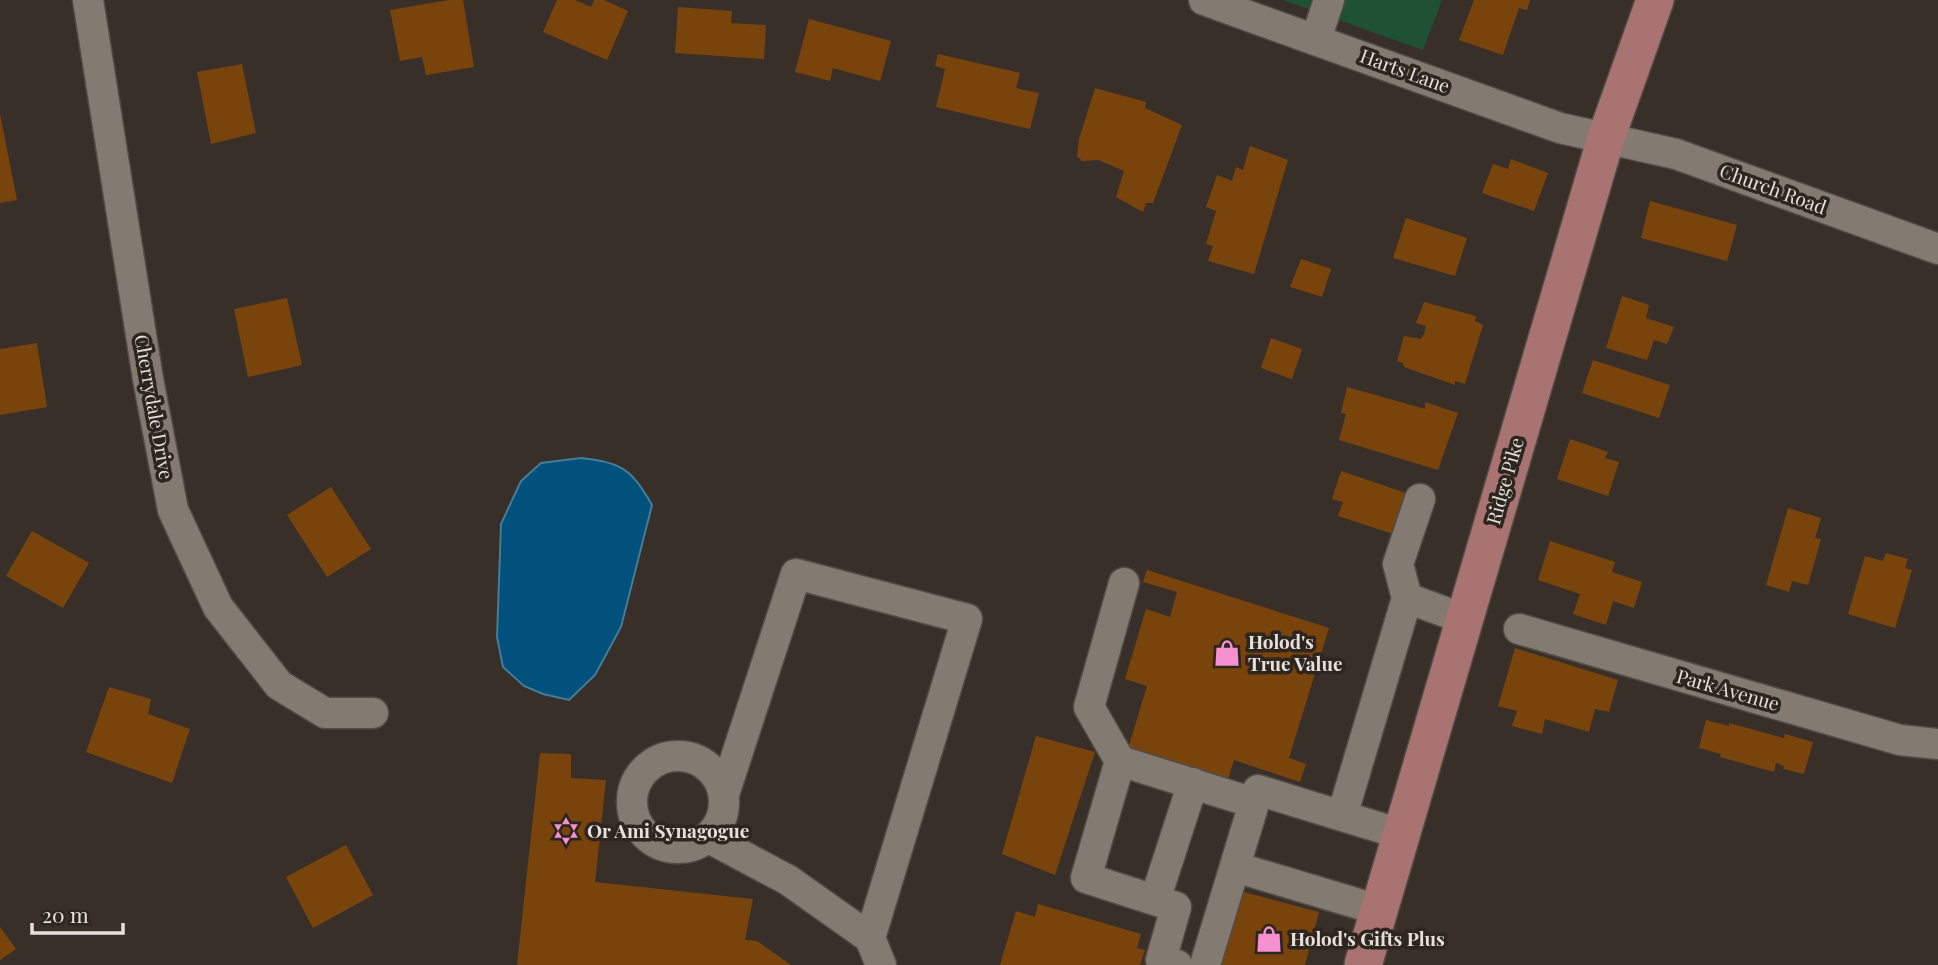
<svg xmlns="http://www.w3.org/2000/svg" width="1938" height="965" viewBox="0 0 1938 965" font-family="'Playfair Display',serif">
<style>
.green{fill:#1f5134}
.water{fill:#01517c;stroke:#457c98;stroke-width:2}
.building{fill:#79440c}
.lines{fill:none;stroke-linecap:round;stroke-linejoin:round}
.minor-casing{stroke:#524c45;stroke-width:33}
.major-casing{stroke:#524c45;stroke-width:40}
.minor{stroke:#837b71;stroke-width:30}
.major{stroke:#a97371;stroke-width:37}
.labels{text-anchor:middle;stroke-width:7;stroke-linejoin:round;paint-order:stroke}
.street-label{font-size:19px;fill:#e5e0db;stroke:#2d261e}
.poi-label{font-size:19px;font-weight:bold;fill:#e5e0db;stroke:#2d261e;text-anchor:start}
</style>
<rect width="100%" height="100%" fill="#383028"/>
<!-- green -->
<path class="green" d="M1283 0H1442L1423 50Z"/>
<!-- water -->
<path class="water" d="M581 458C623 463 631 469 652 505L621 627 595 675 569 700 543 694 524 686 503 667 497 637 501 524 521 481 541 463Z"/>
<!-- building -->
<path class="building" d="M449 0H463L474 67 426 75 422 57 400 61 390 10Z
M557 0H575L591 7 594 0H604L628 11 607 60 543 32Z
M1474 0H1530L1527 10 1519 8 1503 55 1459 40Z
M678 7 732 11 731 23 766 25 764 59 675 53Z
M809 19 891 41 880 81 833 68 830 81 795 72Z
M938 54 1020 73 1016 88 1039 93 1030 129 936 107 945 69 935 66Z
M242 64 256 133 211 144 197 72Z
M1095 88 1146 102 1145 108 1182 125 1153 203H1146L1143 212 1116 197 1124 171 1099 160 1082 161 1077 156 1079 139Z
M0 114 17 200 0 203Z
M1250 146 1288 160 1254 274 1208 261 1213 246 1206 244 1216 211 1206 207 1217 175 1232 181 1236 167 1243 170Z
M1511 159 1548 173 1534 211 1482 193 1493 164 1508 169Z
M1650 201 1737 225 1727 261 1641 238Z
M1406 218 1467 238 1455 276 1393 258Z
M1301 259 1331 269 1322 297 1290 287Z
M1622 296 1649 305 1646 318 1674 327 1667 344 1654 340 1647 360 1606 348Z
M287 298 302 365 248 377 234 309Z
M1424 302 1476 316 1475 321 1483 325 1465 384 1455 381V385L1404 367 1403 363 1397 361 1404 336 1421 339 1424 334 1426 326 1416 323Z
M1271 338 1302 349 1292 379 1261 368Z
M37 343 47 407 0 415V349Z
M1593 360 1670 385 1659 418 1582 393Z
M1347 387 1425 409V402L1458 413 1438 470 1339 440 1346 414 1341 413Z
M1570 439 1608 452 1605 458 1619 462 1608 496 1557 479Z
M1341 471 1406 493 1393 534 1338 516 1343 502 1332 499Z
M331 487 371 549 327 577 287 515Z
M1788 508 1821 518 1815 538 1821 539 1808 585 1792 581 1789 592 1766 585Z
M32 531 89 563 63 608 6 576Z
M1550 541 1615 562 1612 572 1642 582 1634 608 1613 601 1606 625 1573 614 1580 594 1538 580Z
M1886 553 1908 559 1905 568 1912 570 1895 628 1848 614 1865 556 1883 561Z
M1147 570 1329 628 1289 758 1306 764 1300 782 1234 760 1227 783 1127 752 1147 686 1125 679 1146 609 1170 617 1177 592 1143 582Z
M1515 648 1618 680 1609 712 1595 709 1589 732 1545 719 1542 734 1512 726 1517 711 1498 706Z
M109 687 151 699 148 714 190 729 172 783 86 752Z
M1706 720 1729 726V723L1784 738 1785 734 1813 742 1804 774 1783 769 1784 766 1776 763 1774 772 1720 757 1721 754 1699 748Z
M1036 736 1095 752 1055 875 1002 854Z
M540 753 571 754V778L606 780 595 882 753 899 745 940 757 941 791 965H517Z
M346 845 373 895 313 928 286 877Z
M1240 891 1319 912 1305 965H1218Z
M1038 904 1141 934 1137 948 1145 950 1140 965H1000L1016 911 1035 917Z
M0 927 16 949 0 960Z"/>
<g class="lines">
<defs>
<path id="minor" d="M88 0 148 379 173 510 218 607 279 685 325 713H373
M1204 0 1560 128 1676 154 1938 249
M1316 39 1329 0
M1407 598 1464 619
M1519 629 1900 740 1938 744
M632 802a46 46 0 1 1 92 0a46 46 0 1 1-92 0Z
M1120 761 1089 707 1124 583
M724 794 796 574 967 619 870 938
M1342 816 1401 834
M709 838 788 880 870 938 881 965
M1235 867 1379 910
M1155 900 1193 783
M1177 965 1161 960 1176 907 1086 878 1120 761 1254 803
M1205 965 1258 790 1342 816 1407 598 1398 564 1420 499"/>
<path id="major" d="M1363 965 1606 138 1655 0"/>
</defs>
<!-- minor casing -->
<use href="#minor" class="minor-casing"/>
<!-- major casing -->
<use href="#major" class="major-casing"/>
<!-- minor -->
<use href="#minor" class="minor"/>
<!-- major -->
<use href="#major" class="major"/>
</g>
<!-- icons -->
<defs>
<symbol id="shop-bare" viewBox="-9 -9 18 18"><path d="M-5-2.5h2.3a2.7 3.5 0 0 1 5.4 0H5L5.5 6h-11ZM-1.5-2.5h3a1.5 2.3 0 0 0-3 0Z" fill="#f590d1" stroke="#2d261e" stroke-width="2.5" paint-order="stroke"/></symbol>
<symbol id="synagogue-bare" viewBox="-9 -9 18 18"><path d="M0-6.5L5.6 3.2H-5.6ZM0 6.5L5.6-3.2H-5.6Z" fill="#f590d1" stroke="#2d261e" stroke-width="2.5" paint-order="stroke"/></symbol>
</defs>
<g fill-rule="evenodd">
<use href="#shop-bare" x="1208" y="634" width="38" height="38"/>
<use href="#synagogue-bare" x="547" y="812" width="38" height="38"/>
<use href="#shop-bare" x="1250" y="920" width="38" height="38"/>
</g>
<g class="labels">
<!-- street labels -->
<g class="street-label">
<text transform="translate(1405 71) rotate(20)" y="7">Harts Lane</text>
<text transform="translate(1773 189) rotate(20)" y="7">Church Road</text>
<text transform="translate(154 407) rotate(80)" y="7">Cherrydale Drive</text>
<text transform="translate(1505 481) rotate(-74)" y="7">Ridge Pike</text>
<text transform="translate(1728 690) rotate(16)" y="7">Park Avenue</text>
</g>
<!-- poi labels -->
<g class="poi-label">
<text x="1248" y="649">Holod's<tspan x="1248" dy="22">True Value</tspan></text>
<text x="587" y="838">Or Ami Synagogue</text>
<text x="1290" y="946">Holod's Gifts Plus</text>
</g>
</g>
<!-- scale -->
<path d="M32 923v10h91v-10" fill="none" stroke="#e5e0db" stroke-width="3.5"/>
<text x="42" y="923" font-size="21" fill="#e5e0db" stroke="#2d261e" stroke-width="5" paint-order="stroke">20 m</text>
</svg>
